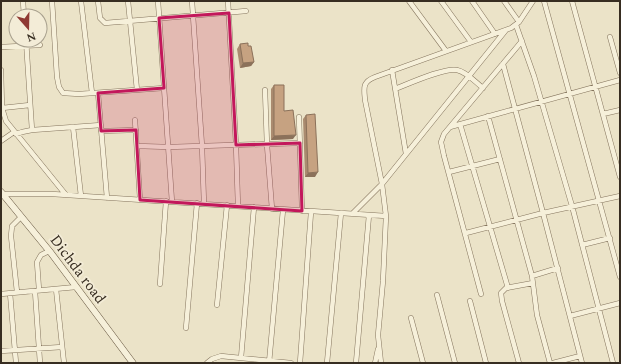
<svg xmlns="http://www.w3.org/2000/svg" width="621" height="364" viewBox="0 0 621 364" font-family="Spectral,serif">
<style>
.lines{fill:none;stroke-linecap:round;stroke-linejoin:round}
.minor-casing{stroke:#85755e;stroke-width:5.5}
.secondary-casing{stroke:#675741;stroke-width:7}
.minor{stroke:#f6f0da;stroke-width:4.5}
.secondary{stroke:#f6f0da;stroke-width:6}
.wall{fill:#aa8b6f}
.shaded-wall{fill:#8b715a}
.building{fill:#c6a281;stroke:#8b715a}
.marked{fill:#c2185b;fill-opacity:0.2;stroke:#c2185b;stroke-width:3;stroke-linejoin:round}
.labels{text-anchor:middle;stroke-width:3.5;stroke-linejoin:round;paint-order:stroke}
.street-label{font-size:15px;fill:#372d21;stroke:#f3ecd7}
</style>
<rect width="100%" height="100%" fill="#ebe3c8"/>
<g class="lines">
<defs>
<path id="minor" d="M23 1 24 16
M52 1 57 77 59 87 63 93 79 94 164 88
M81 1 92 93
M98 1 100 18 105 23 246 11
M128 1 137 90
M158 1 172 202
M192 1 202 146 204 204
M228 1 236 145 238 206
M409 1 446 51
M441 1 471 42
M472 1 495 34
M504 1 519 22
M544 1 620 277
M572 1 620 177
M516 25 534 76 572 206 613 363
M610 37 620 73
M26 40 32 130
M1 47 40 45
M1 70 2 108 6 121 66 195
M392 70 406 154
M395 89C408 84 445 67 457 70 467 72 475 82 483 88
M265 90 267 145 272 209
M98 93 107 198
M2 108 30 105
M603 114 620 110
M488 116 532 276 537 315 550 363
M299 117 302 211
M135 120 140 200
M460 124 508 288
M73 127 81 196
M450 127 620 80
M101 131 136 130
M16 134 22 132 32 130 101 125
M1 141 14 132
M137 146 169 147 300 143
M449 172 500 159
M1 194H52L386 216 383 281 378 335 381 363
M353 213 382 184 506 30
M386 216 382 184 365 100C364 88 362 82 375 77L511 28 519 22 533 1
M466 233 543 213 503 64
M582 245 610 238
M532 276 558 268
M160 284 166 201
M56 289 64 363
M39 290 37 262 41 255 49 251
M35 291 40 363
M17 292 11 236 12 226 21 217
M10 293 16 363
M1 294 76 287
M481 294 444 156 441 142 444 134 522 41
M437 295 455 363
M470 301 486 363
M217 305 227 205
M570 316 620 303
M411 318 423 363
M186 328 197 203
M1 351 62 347
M241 358 254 207
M207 363 212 359 221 356 291 363
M269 363 283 210
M300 363 311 212
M327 363 341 213
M356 363 369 215
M375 363 378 349
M519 363 502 301 501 293 506 288 533 283
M553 363 580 356
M582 363 543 213 620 196"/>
<path id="secondary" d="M1 192 51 253 133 363"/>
</defs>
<!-- minor casing -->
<use href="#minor" class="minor-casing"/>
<!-- secondary casing -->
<use href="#secondary" class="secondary-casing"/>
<!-- minor -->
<use href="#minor" class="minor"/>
<!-- secondary -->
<use href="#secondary" class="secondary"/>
</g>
<!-- wall -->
<path class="wall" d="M240 44 248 46 254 62 251 66 240 68 237 49Z
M274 85 284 111 293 139 271 140V89Z
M306 115 315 177H305L303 119Z"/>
<!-- shaded-wall -->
<path class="shaded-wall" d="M254 62 251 66 240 68 243 63Z
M296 135 293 139 271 140 274 136Z
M318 172 315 177H305L308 173Z"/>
<!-- building -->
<path class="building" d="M248 43V46H251L254 62 243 63 240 44Z
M274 85H284V111L293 110 296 135 274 136Z
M315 114 318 172 308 173 306 115Z"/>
<!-- marked area -->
<path class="marked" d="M229 13 236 145 300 143 302 211 140 200 136 130 101 131 98 93 164 88 159 18Z"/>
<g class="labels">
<!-- street labels -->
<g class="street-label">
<text transform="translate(78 269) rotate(53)" y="5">Dichda road</text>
</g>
</g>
<!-- border -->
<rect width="621" height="364" fill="none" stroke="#372d21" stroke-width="4"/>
<!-- north arrow -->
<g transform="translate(28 28) rotate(160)"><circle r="19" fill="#f3ecd7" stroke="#a8a08e"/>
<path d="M0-3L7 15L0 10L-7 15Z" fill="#8f3933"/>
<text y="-6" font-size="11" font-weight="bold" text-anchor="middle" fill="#372d21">N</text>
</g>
</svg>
